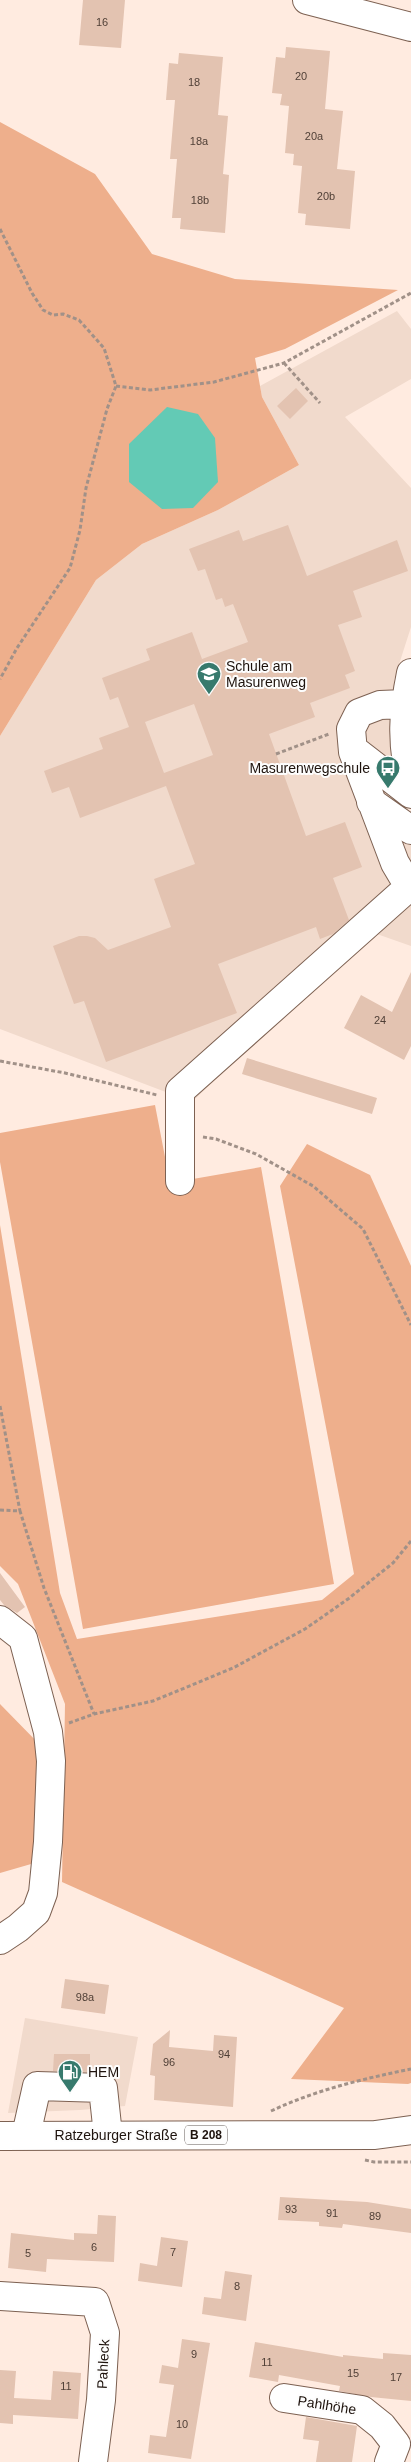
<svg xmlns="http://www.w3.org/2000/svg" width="411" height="2462" viewBox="0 0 411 2462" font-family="Arial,sans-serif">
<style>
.built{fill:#f1dacc}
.green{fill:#eeaf8c}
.water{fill:#63cab5}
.building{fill:#e3c3b1;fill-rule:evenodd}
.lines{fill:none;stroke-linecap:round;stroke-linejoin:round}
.minor-casing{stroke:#7d6152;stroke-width:30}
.major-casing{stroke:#7d6152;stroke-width:30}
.path{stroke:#a19188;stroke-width:3;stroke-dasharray:4 2.5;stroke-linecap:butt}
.minor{stroke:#fff;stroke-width:28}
.major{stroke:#fff;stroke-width:28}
.labels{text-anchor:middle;stroke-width:4;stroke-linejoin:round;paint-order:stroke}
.number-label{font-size:11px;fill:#4f3f36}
.shield{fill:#fdfdfd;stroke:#615955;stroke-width:1}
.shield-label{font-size:12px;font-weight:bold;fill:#1e130d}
.poi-label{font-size:14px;fill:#1e130d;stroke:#fdfdfd;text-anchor:start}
.street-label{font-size:14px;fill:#1e130d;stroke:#fdfdfd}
</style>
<rect width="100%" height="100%" fill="#ffebe0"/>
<!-- built -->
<path class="built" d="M397 311 411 329V379L345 417 411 488V627L394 680 393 710 406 803 411 817V946L374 933 317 981 192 1102 0 1029V736L96 580 142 544 218 510 299 465 262 397 260 386Z
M25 2018 138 2037 125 2106 80 2110 8 2113Z"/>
<!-- green -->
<path class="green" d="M0 122 95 174 152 254 235 279 398 290 285 349 255 358 262 397 299 465 218 510 142 544 96 580 0 736Z
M155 1105 170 1183 261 1167 334 1584 83 1629 0 1162V1133Z
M307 1144 370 1175 411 1266V2083L408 2084 291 2079 344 2008 62 1882 65 1704 18 1584 0 1566V1225L60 1593 77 1639 322 1600 354 1574 280 1186Z
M0 1704 43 1748 38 1862 0 1873Z"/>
<!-- water -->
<path class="water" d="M167 407 198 414 215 438 218 482 193 508 162 509 129 482V444Z"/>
<!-- building -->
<path class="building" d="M83 0H125L121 48 79 45Z
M286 47 330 51 325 109 343 111 337 169 355 171 350 229 305 225 306 214 298 213 302 166 293 165 294 154 285 153 289 106 280 105 282 94 272 93 276 57 285 58Z
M179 53 223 57 218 115 228 116 223 174 229 175 225 233 180 229 181 218H172L177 159H170L175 100H166L169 63 178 64Z
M296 388 308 401 290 419 277 406Z
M288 525 307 576 397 540 408 571 353 591 362 617 338 625 355 671 345 675 350 688 310 703 315 717 269 734 306 836 345 822 362 867 333 878 349 920 333 934 320 939 316 927 218 964 237 1013 106 1062 84 1001 74 1004 53 946 79 936H87L95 938 108 950 171 927 154 879 195 864 166 786 80 818 69 787 52 793 44 771 103 749 99 738 129 727 118 697 110 700 102 678 150 660 146 649 192 632 202 659 248 642 233 604 225 607 222 598 216 600 205 569 198 571 189 549 239 530 243 541ZM194 704 213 755 164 773 145 722Z
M411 972V1046L404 1060 344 1028 361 995 392 1012Z
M247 1058 377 1098 372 1114 242 1074Z
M0 1573 25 1607 17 1613 4 1605 0 1600Z
M65 1979 109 1985 105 2014 61 2008Z
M170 2030 169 2047 213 2051 214 2035 237 2037 233 2107 154 2100 155 2076 150 2075 153 2044Z
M54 2054H90V2072L53 2071Z
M280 2197 367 2202 411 2209V2233L343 2224 342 2228 319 2226V2222L278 2220Z
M98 2215 116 2216 114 2262 47 2259 46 2272 8 2268 11 2233 74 2240V2233L97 2234Z
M161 2237 188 2241 182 2287 138 2281 140 2263 157 2266Z
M225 2271 252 2275 246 2321 202 2314 204 2297 221 2299Z
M182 2339 210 2343 191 2459 148 2453 150 2435 166 2437 174 2385 159 2383 162 2365 178 2368Z
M255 2342 343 2357V2355L383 2359V2353L411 2355V2401L371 2397 339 2391 340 2386 279 2375 278 2382 249 2377Z
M0 2370 16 2371 14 2398 51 2400 53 2371 81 2373 78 2419 13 2415V2424L0 2423Z
M306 2417 357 2426 352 2462H316L319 2441 303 2439Z"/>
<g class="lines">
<defs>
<path id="minor" d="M307 0 411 27
M411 673C403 712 401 743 411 783
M405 704 380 705 359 713 351 729 353 752 395 863 411 890
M353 749 411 794
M371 802 411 830
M180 1181V1091L409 887
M0 1620 23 1638 48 1732 51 1761 48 1842 43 1893 36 1912 18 1928 0 1940
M26 2135 37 2086 103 2088 108 2135
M0 2296 95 2302 105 2333 101 2400 93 2462
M284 2398 362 2410 382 2426 396 2444 389 2462"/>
<path id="major" d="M0 2136 375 2135 411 2130"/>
</defs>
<!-- minor casing -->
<use href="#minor" class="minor-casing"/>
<!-- major casing -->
<use href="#major" class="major-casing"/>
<!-- path -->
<path class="path" d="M0 229 32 293 43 310 53 315 63 314 79 320 104 348 116 386 107 409 86 488 80 530 70 568 17 648 0 679
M284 363 320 403
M116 386 150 390 214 382 284 363 411 293
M276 754 329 734
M0 1061 65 1073 157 1095
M203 1137 216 1139 256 1154 313 1186 363 1229 411 1325
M0 1406 20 1511
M0 1510 20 1511 44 1588 94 1714
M69 1723 94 1714 153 1701 233 1668 305 1629 348 1599 393 1563 411 1541
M271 2111C316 2090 362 2079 411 2069
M365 2160 374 2162H411"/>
<!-- minor -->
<use href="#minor" class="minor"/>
<!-- major -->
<use href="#major" class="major"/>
</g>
<!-- icons -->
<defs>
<symbol id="school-pin" viewBox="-11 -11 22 30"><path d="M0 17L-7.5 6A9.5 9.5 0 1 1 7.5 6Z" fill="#377a6d" stroke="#fdfdfd"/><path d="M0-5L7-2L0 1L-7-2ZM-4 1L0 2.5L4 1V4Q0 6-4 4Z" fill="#fff"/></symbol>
<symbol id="bus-pin" viewBox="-11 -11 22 30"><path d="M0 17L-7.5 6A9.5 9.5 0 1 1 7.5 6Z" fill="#377a6d" stroke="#fdfdfd"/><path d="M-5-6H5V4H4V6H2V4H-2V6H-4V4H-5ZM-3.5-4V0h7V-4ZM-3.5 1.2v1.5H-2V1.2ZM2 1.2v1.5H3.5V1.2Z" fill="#fff"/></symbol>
<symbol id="fuel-pin" viewBox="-11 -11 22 30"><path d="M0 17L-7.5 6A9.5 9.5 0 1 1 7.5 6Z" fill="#377a6d" stroke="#fdfdfd"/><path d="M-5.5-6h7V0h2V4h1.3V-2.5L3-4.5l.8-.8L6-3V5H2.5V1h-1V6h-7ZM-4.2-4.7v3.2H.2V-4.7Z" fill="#fff"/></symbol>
</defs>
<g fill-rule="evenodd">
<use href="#school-pin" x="195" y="660" width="28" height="38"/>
<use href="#bus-pin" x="374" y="754" width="28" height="38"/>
<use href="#fuel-pin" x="56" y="2058" width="28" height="38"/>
</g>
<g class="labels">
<!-- number labels -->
<g class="number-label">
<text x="102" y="26">16</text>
<text x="301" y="80">20</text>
<text x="194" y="86">18</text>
<text x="314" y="140">20a</text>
<text x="199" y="145">18a</text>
<text x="326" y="200">20b</text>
<text x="200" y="204">18b</text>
<text x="380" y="1024">24</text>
<text x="85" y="2001">98a</text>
<text x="224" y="2058">94</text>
<text x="169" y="2066">96</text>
<text x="291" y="2213">93</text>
<text x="332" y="2217">91</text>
<text x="375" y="2220">89</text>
<text x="94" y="2251">6</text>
<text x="173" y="2256">7</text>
<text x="28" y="2257">5</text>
<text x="237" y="2290">8</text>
<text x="194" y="2358">9</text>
<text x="267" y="2366">11</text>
<text x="353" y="2377">15</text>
<text x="396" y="2381">17</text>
<text x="66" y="2390">11</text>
<text x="182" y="2428">10</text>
</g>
<!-- shield labels -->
<rect class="shield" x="185" y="2125.5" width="42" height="19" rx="4"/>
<g class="shield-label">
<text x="206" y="2139">B 208</text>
</g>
<!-- poi labels -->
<g class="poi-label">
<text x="226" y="671">Schule am<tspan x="226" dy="16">Masurenweg</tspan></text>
<text x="370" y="773" text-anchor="end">Masurenwegschule</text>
<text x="88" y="2077">HEM</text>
</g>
<!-- street labels -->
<g class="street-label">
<text x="116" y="2140">Ratzeburger Straße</text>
<text transform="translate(103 2364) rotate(-87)" y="5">Pahleck</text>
<text transform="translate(327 2405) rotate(9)" y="5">Pahlhöhe</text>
</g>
</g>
</svg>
